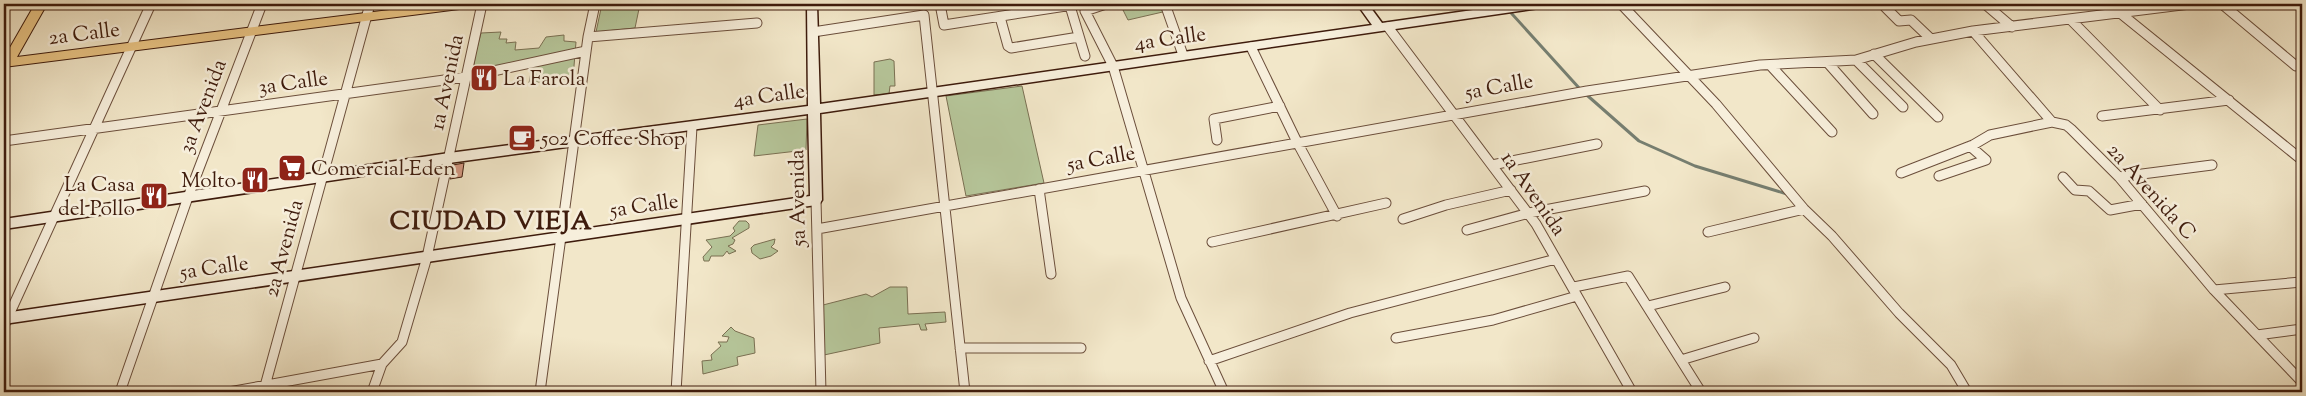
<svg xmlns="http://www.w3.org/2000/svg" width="2306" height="396" viewBox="0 0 2306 396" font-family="'Sorts Mill Goudy',serif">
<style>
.green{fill:#b6c69a;stroke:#7a7053}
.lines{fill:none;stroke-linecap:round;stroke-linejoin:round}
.stream{stroke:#767e70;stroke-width:3}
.building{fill:#d49983;stroke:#3e1b0c}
.street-casing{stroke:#6b4e3b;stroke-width:11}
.secondary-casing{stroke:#3e1b0c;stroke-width:3}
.primary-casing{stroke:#3e1b0c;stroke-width:2}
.street{stroke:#f7efdc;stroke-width:9}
.secondary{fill:#f7efdc;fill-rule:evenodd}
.primary{fill:#e9c484;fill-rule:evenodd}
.labels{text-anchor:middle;stroke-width:5;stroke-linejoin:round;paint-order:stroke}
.street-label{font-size:21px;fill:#3e1b0c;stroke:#f7efdc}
.poi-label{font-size:21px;fill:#3e1b0c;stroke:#f7efdc;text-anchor:start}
.district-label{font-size:26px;font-weight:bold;letter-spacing:1px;fill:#3e1b0c;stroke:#f7efdc}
</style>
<rect width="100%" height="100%" fill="#f2e7c9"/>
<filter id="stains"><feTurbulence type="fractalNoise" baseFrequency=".004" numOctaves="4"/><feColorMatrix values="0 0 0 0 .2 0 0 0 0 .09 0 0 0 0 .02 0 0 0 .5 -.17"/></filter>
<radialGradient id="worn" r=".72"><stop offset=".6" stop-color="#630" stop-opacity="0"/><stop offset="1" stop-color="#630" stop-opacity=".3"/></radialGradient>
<!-- green -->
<path class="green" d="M602 4H640L635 28 596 32Z
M1120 4H1163L1167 11 1128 20Z
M501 32 499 39H507L506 43 516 42 515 50 539 48 546 37 564 35V41L576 42 573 78 529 83 532 67 473 78 475 56 481 33Z
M890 59 894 61 895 86H890L889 94 874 95V62Z
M1022 86 1044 183 966 196 946 96Z
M807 119 806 150 754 156 758 125Z
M739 221H746L749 224V228L732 238 735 240 733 244 728 246 736 251 729 254 727 251 723 256H711L709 261H704L703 257 712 247 706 240 730 236 735 231 733 228Z
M775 239 774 244 771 247 778 251 771 256 760 259 752 253 751 248 754 245Z
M890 287H907L908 314 945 312 946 322 925 324 927 330H921L919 324 879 328 880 343 824 355 823 305 866 294 872 297Z
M731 327 735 331 754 338 755 353 737 357 738 365 703 374 702 361 712 360 711 355 721 346 718 342H727L729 337 722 336Z"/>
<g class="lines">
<!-- stream -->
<path class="stream" d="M1503 4 1580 89 1639 141 1695 166 1787 194"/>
</g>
<!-- building -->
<path class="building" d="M299 161 296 174 285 175 289 162Z
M464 163 462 177 450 179 453 165Z"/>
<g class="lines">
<defs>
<path id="street" d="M940 4 944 25 1079 4
M1106 4 1085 11 1113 66 1181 298 1224 392
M1165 4 1183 55
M1621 4 1716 104 1804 209 1832 236 1899 313 1951 365 1967 392
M1985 4 2012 27
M2109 4 2302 160
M2222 4 2296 66
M1070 6 1085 56
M1885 7 1899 21 1911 20 1931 39
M1000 17 1008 46 1011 48 1079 37
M2071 20 2160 110
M1388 27 1536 224 1632 392
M1973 31 2052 122 2066 125 2071 129 2119 177 2214 290 2302 382
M813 32 924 15 965 392
M588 37 757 23
M1251 47 1297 142 1337 216
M1874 54 1938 117
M1856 60 1903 107
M1827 62 1873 114
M1770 65 1832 132
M2102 116 2229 100
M1217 140 1214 119 1280 106
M4 141 466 77 586 51
M1492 165 1597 144
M1901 173 1973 145 1990 135 2052 122
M1939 176 1986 160 1970 146
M2063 177 2075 190 2089 191 2110 210 2142 204
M2119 177 2212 165
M1039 189 1051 274
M816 200 821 392
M1403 219 1446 205 1511 190
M817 229 1587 91 1760 65 1856 60 1916 42 1973 31 2190 4
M1467 230 1529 213 1645 191
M1708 232 1804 209
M1212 242 1386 203
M1574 287 1628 276 1701 392
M2214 290 2301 282
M1648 306 1725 287
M4 326 151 4
M2257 335 2302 329
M1396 338 1493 320 1577 296
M960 348H1081
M1681 360 1754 338
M1209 361 1350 313 1556 259
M265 386 370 4
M120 392 188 197 262 4
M229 392 382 364
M372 392 382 364 402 342 427 257 482 4
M540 392 588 37 595 4
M676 392 692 127
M1789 392H1814"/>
<path id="secondary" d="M807 4H817L820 104 1372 25 1357 4H1368L1382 23 1515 4H1544L1539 8 820 113 822 200 820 203 816 205 4 324V313L810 196 808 114 449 163 4 229V219L449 153 808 106Z"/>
<path id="primary" d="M35 4H47L17 57 437 4H473L467 8 4 67V58Z"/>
</defs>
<!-- street casing -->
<use href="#street" class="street-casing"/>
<!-- secondary casing -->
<use href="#secondary" class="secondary-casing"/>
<!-- primary casing -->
<use href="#primary" class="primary-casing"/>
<!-- street -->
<use href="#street" class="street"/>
<!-- secondary -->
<use href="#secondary" class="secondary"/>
<!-- primary -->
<use href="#primary" class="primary"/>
</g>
<!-- icons -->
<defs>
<symbol id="restaurant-square" viewBox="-11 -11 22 22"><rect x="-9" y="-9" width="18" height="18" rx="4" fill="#8f2418" stroke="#f7efdc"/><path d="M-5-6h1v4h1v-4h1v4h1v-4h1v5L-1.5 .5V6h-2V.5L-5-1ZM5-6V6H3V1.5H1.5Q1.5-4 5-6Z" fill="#fff"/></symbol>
<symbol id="cafe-square" viewBox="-11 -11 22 22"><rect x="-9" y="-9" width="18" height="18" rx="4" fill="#8f2418" stroke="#f7efdc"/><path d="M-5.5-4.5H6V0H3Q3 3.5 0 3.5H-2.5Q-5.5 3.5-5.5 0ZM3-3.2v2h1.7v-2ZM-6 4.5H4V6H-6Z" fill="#fff"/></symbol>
<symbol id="supermarket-square" viewBox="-11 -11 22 22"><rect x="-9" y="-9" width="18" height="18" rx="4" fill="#8f2418" stroke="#f7efdc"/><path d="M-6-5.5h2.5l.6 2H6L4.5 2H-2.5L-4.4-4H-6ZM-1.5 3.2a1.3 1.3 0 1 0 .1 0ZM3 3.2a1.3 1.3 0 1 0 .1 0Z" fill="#fff"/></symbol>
</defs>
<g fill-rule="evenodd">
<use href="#restaurant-square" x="468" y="62" width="32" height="32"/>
<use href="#cafe-square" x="506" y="122" width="32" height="32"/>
<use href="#supermarket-square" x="276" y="152" width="32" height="32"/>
<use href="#restaurant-square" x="239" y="164" width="32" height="32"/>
<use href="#restaurant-square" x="138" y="180" width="32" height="32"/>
</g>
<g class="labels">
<!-- street labels -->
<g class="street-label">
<text transform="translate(84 33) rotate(-7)" y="7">2a Calle</text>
<text transform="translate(1170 38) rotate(-8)" y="7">4a Calle</text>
<text transform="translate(293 82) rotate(-8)" y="7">3a Calle</text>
<text transform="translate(446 82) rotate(-78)" y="7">1a Avenida</text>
<text transform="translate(1499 86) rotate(-10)" y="7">5a Calle</text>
<text transform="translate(769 95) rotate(-8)" y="7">4a Calle</text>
<text transform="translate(202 106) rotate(-69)" y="7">3a Avenida</text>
<text transform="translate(1101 158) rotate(-10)" y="7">5a Calle</text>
<text transform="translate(2152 191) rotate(48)" y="7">2a Avenida C</text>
<text transform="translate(1534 193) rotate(55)" y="7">1a Avenida</text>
<text transform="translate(797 198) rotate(-91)" y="7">5a Avenida</text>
<text transform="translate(644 205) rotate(-8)" y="7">5a Calle</text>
<text transform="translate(283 248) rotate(-75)" y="7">2a Avenida</text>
<text transform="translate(214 267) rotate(-8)" y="7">5a Calle</text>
</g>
<!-- poi labels -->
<g class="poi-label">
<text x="503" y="85">La Farola</text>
<text x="541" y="145">502 Coffee Shop</text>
<text x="311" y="175">Comercial Eden</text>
<text x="236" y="187" text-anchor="end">Molto</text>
<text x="135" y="191" text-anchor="end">La Casa<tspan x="135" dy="24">del Pollo</tspan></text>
</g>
<!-- district labels -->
<g class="district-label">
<text x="491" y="229">CIUDAD VIEJA</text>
</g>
</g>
<!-- margin -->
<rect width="2306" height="396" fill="none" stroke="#f2e7c9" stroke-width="20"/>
<rect x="5" y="5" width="2296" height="386" fill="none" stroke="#3e1b0c" stroke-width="2.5"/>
<rect x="10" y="10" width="2286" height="376" fill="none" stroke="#3e1b0c"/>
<rect width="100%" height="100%" filter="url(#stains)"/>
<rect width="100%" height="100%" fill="url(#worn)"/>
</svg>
